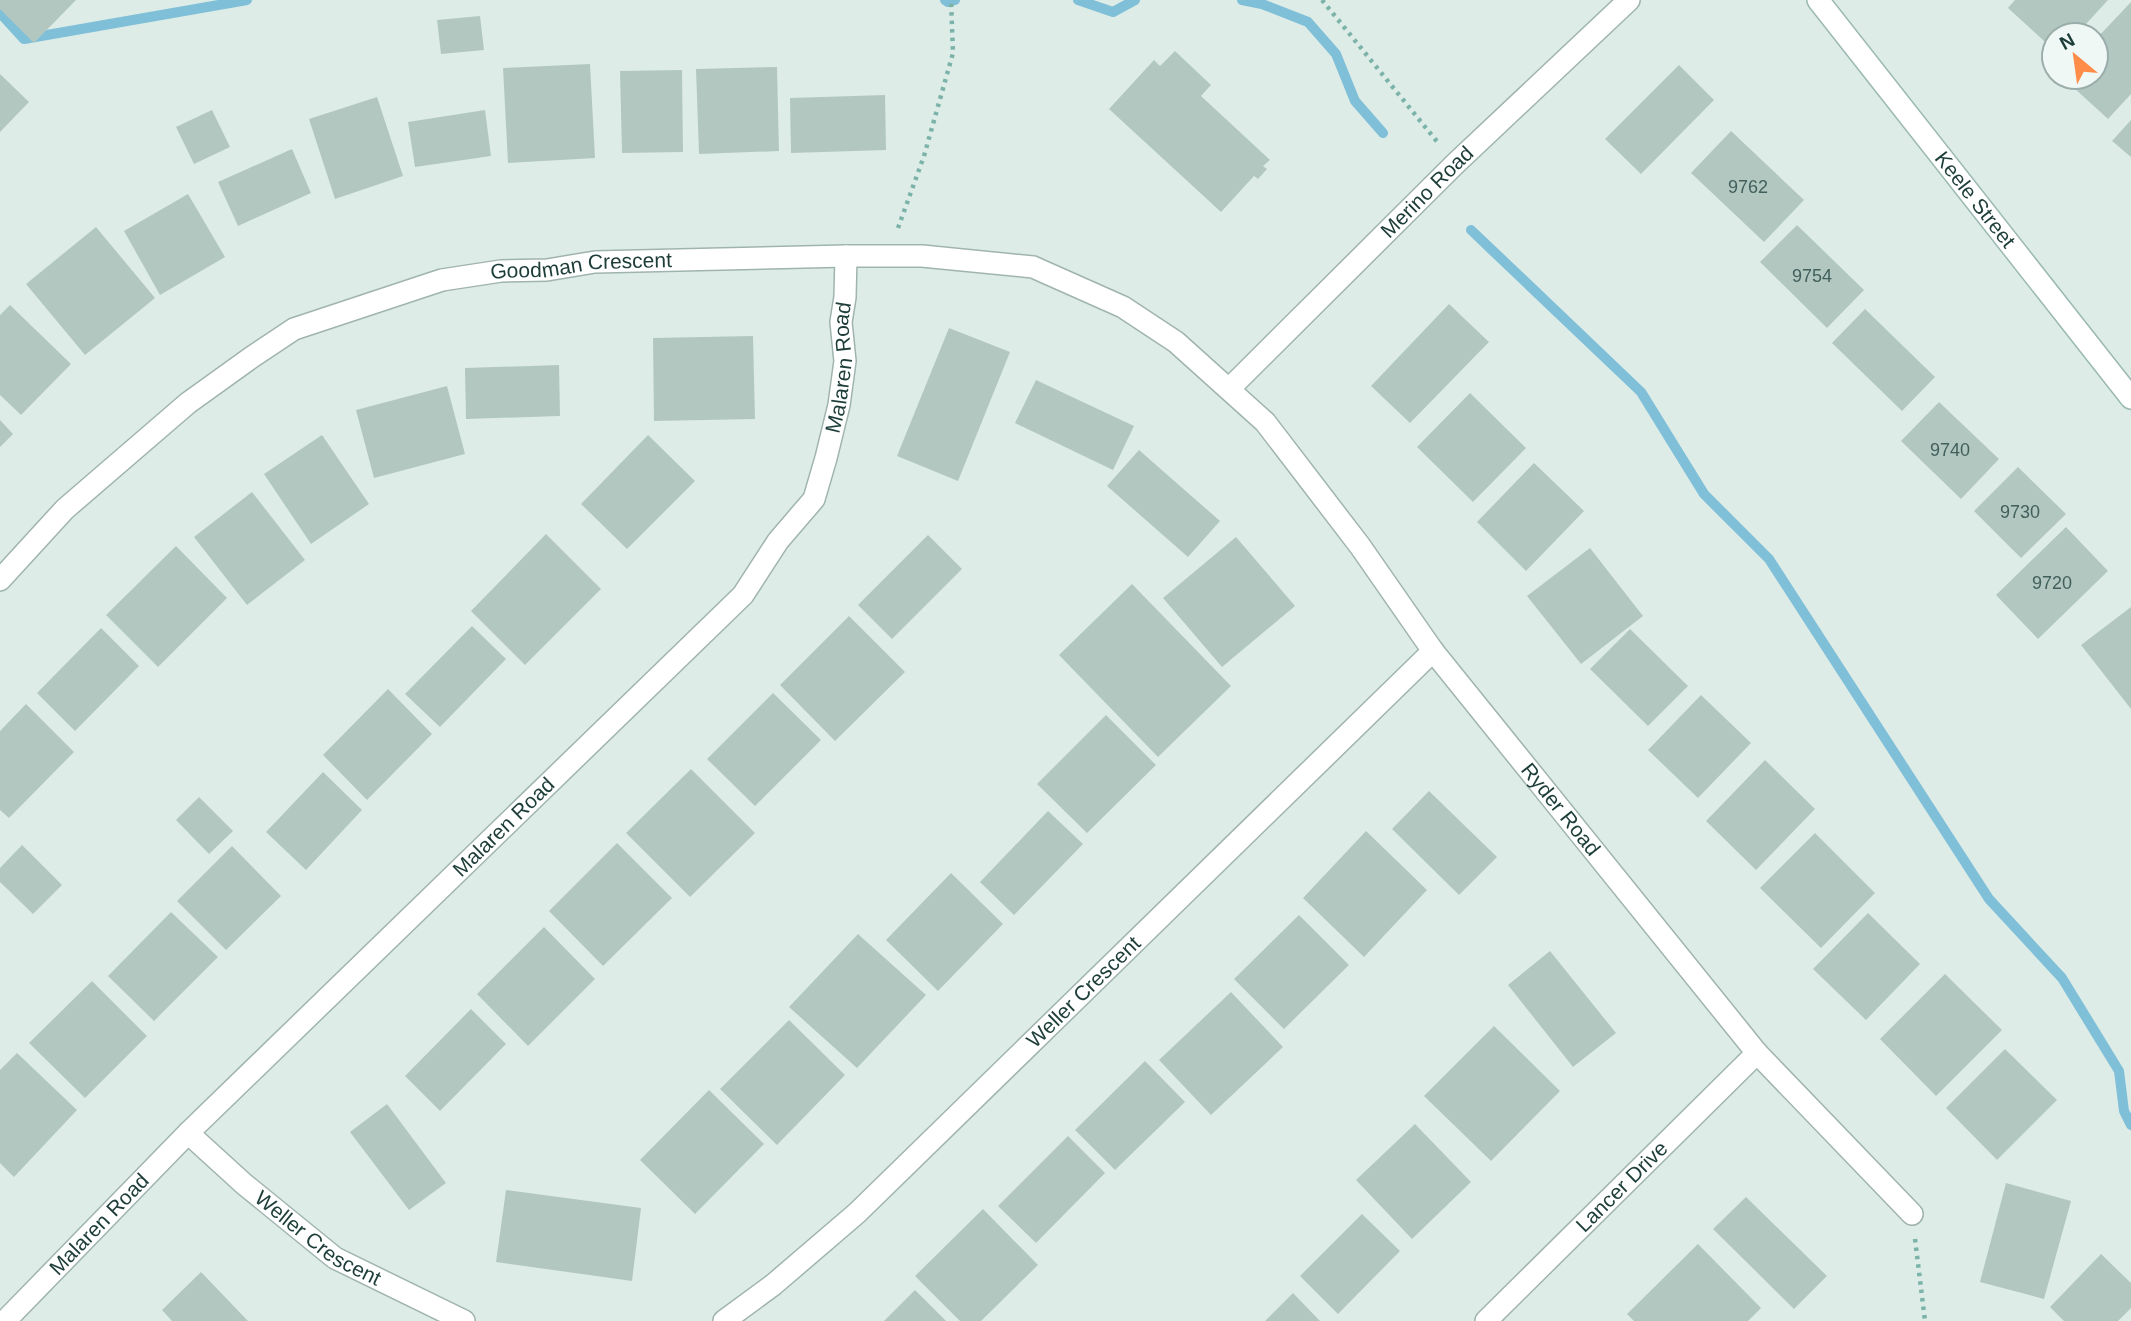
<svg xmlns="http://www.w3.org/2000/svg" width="2131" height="1321" viewBox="0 0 2131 1321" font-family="Helvetica,sans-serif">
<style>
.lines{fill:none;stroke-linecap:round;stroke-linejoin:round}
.stream{stroke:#7fbfd8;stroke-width:10}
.building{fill:#b3c7c1}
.minor-casing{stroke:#a0b4af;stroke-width:24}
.secondary-casing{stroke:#9bb9b2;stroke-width:24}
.path{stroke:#7bb3a9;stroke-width:4.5;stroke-dasharray:3.5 5;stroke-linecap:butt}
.minor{stroke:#fff;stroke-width:21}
.secondary{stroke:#fff;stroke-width:21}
.labels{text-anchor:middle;stroke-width:5;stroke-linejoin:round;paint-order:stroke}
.number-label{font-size:18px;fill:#42605b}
.street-label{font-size:21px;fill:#1d3d39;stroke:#eff8f5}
</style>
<rect width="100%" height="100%" fill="#deece7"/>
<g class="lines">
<!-- stream -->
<path class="stream" d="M945 0 948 2 955 0
M1078 0 1113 12 1135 0
M1242 0 1262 4 1308 22 1336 54 1355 101 1383 133
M0 13 24 39 247 0
M1471 230 1641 392 1704 494 1769 559 1989 899 2062 978 2119 1071 2124 1111 2131 1125"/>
</g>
<!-- building -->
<path class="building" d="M0 0H76L34 43 0 9Z
M2015 0H2108L2076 35H2054V50L2008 8Z
M2131 2V94L2108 119 2062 77H2096V39Z
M480 16 484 50 441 54 437 20Z
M1175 51 1211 85 1201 96 1270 160 1263 166 1267 169 1258 179 1254 176 1221 212 1109 109 1154 60 1160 66Z
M590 64 595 158 508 163 503 68Z
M1679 65 1714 100 1641 174 1605 139Z
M777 67 779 151 699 154 696 69Z
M682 70 683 152 622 153 620 71Z
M0 74 29 102 0 132Z
M885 95 886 150 791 153 790 98Z
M377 97 403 176 335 199 309 119Z
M212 110 230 147 194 164 176 127Z
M485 110 491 156 415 167 408 122Z
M2131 120V157L2112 141Z
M1731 131 1804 200 1764 242 1691 173Z
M292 149 311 193 238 226 218 182Z
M188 194 225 257 160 295 124 231Z
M1797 225 1864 290 1827 328 1760 262Z
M96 227 155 298 85 355 26 284Z
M1449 304 1489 342 1410 423 1371 386Z
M10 305 71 364 21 415 0 395V315Z
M1865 309 1935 377 1902 411 1832 343Z
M949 328 1010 352 958 481 897 456Z
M753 336 755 419 654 421 653 338Z
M559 365 560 416 466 419 465 368Z
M1036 380 1134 426 1113 470 1015 423Z
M447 386 465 454 374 478 356 410Z
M1470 393 1526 448 1473 502 1417 447Z
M1939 402 1999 459 1961 499 1901 441Z
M0 420 13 434 0 447Z
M322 435 369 504 311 544 264 474Z
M648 435 695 481 627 549 581 504Z
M1139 450 1220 521 1188 557 1107 486Z
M1534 463 1584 511 1526 571 1477 522Z
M2018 467 2066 514 2021 558 1974 511Z
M252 492 305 560 247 605 194 537Z
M2066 527 2108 571 2038 639 1996 595Z
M546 534 601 589 525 665 471 611Z
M928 535 962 569 892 639 858 605Z
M1236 537 1295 606 1222 667 1163 598Z
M176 546 227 598 158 667 106 615Z
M1590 548 1643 616 1581 664 1527 596Z
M1132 584 1231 686 1158 757 1059 655Z
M2131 607V709L2081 645Z
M849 616 905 672 835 741 780 685Z
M472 626 506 659 440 727 405 694Z
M101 628 139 666 75 731 37 693Z
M1630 629 1688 686 1648 726 1590 669Z
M388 689 432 734 367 800 323 755Z
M773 693 821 740 755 806 707 759Z
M1701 695 1751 743 1698 798 1648 750Z
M26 704 74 752 9 818 0 810V731Z
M1106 715 1156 765 1087 833 1037 784Z
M1765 760 1815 809 1756 870 1706 821Z
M691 769 755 833 690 897 626 833Z
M323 772 362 810 306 870 266 832Z
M1429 791 1497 857 1459 895 1392 829Z
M199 797 233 831 209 854 176 820Z
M1048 811 1083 844 1014 915 980 882Z
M1366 831 1427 890 1364 957 1303 898Z
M1815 833 1875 893 1821 948 1760 888Z
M617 843 672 898 603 966 549 911Z
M22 845 62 885 33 914 0 882V868Z
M232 846 281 896 226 950 177 901Z
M951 873 1003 924 938 991 886 940Z
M171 912 218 957 154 1021 108 976Z
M1868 913 1920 964 1866 1020 1813 969Z
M1299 915 1349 965 1284 1029 1234 979Z
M544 927 595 979 528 1046 477 994Z
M858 934 926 995 857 1068 789 1007Z
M1550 951 1616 1033 1573 1067 1508 985Z
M1945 974 2002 1030 1936 1096 1880 1039Z
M92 981 147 1036 85 1098 29 1043Z
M1231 992 1283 1047 1211 1115 1159 1060Z
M471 1009 506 1044 440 1111 405 1076Z
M789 1020 845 1075 777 1145 720 1089Z
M1494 1026 1560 1091 1491 1161 1424 1096Z
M2005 1049 2057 1100 1997 1160 1946 1108Z
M17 1053 77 1110 14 1177 0 1163V1070Z
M1145 1061 1185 1102 1115 1170 1075 1130Z
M709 1090 764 1144 695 1214 640 1160Z
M387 1104 446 1183 409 1210 350 1132Z
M1415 1124 1471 1182 1412 1239 1356 1180Z
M1068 1136 1105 1173 1036 1243 998 1206Z
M2006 1183 2071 1201 2044 1299 1980 1282Z
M506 1190 641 1208 632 1281 496 1262Z
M1746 1197 1827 1276 1794 1309 1713 1229Z
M983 1209 1038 1265 981 1321H960L915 1276Z
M1362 1214 1400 1251 1338 1314 1300 1276Z
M1698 1244 1761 1308 1748 1321H1634L1627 1314Z
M2101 1254 2131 1283V1308L2118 1321H2064L2050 1307Z
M201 1272 248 1321H172L162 1310Z
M915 1290 946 1321H884Z
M1293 1293 1320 1321H1265Z"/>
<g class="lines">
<defs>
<g id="minor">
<path id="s1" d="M1230 388 1455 164 1629 0"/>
<path id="s2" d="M0 580 65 509 188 403 252 357 294 329 442 280 501 271 547 270 595 262 846 256H922L1033 267 1123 307 1176 342 1265 422 1360 546 1433 651 1757 1053 1912 1214"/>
<path id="s3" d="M188 1133 244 1184 335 1258 464 1321"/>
<path id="s4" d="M5 1321 188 1133 743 595 778 541 814 499 826 458 839 405 845 361 841 322 845 297 846 256"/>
<path id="s5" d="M724 1321 773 1285 857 1213 1433 651"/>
<path id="s6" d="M1486 1321 1757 1053"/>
</g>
<g id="secondary">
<path id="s7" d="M1818 0 2131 398"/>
</g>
</defs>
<!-- minor casing -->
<use href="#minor" class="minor-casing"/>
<!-- secondary casing -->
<use href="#secondary" class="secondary-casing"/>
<!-- path -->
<path class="path" d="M1322 0 1439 144
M898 228 924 156 953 53 951 0
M1915 1239 1925 1321"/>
<!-- minor -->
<use href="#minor" class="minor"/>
<!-- secondary -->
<use href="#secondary" class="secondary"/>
</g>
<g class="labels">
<!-- number labels -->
<g class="number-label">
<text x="1748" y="193">9762</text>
<text x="1812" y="282">9754</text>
<text x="1950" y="456">9740</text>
<text x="2020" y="518">9730</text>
<text x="2052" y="589">9720</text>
</g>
<!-- street labels -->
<g class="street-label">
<text dy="7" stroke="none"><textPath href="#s1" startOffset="278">Merino Road</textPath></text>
<text dy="7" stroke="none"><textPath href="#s7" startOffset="254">Keele Street</textPath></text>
<text dy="7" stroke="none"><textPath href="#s2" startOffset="684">Goodman Crescent</textPath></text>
<text dy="7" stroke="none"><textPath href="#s4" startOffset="1290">Malaren Road</textPath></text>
<text dy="7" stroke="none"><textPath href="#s2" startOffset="1906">Ryder Road</textPath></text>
<text dy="7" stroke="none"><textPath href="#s4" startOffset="702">Malaren Road</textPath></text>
<text dy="7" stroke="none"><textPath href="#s5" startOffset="488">Weller Crescent</textPath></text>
<text dy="7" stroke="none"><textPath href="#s6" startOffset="191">Lancer Drive</textPath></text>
<text dy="7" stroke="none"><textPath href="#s4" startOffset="135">Malaren Road</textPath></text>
<text dy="7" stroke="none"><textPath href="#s3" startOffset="168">Weller Crescent</textPath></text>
</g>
</g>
<!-- north arrow -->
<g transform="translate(2075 56) rotate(331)"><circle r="33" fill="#eff8f5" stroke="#9badaa" stroke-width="2"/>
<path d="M0-5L12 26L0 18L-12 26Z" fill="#ff8d49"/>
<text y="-10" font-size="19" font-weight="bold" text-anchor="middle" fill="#1d3d39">N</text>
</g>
</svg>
